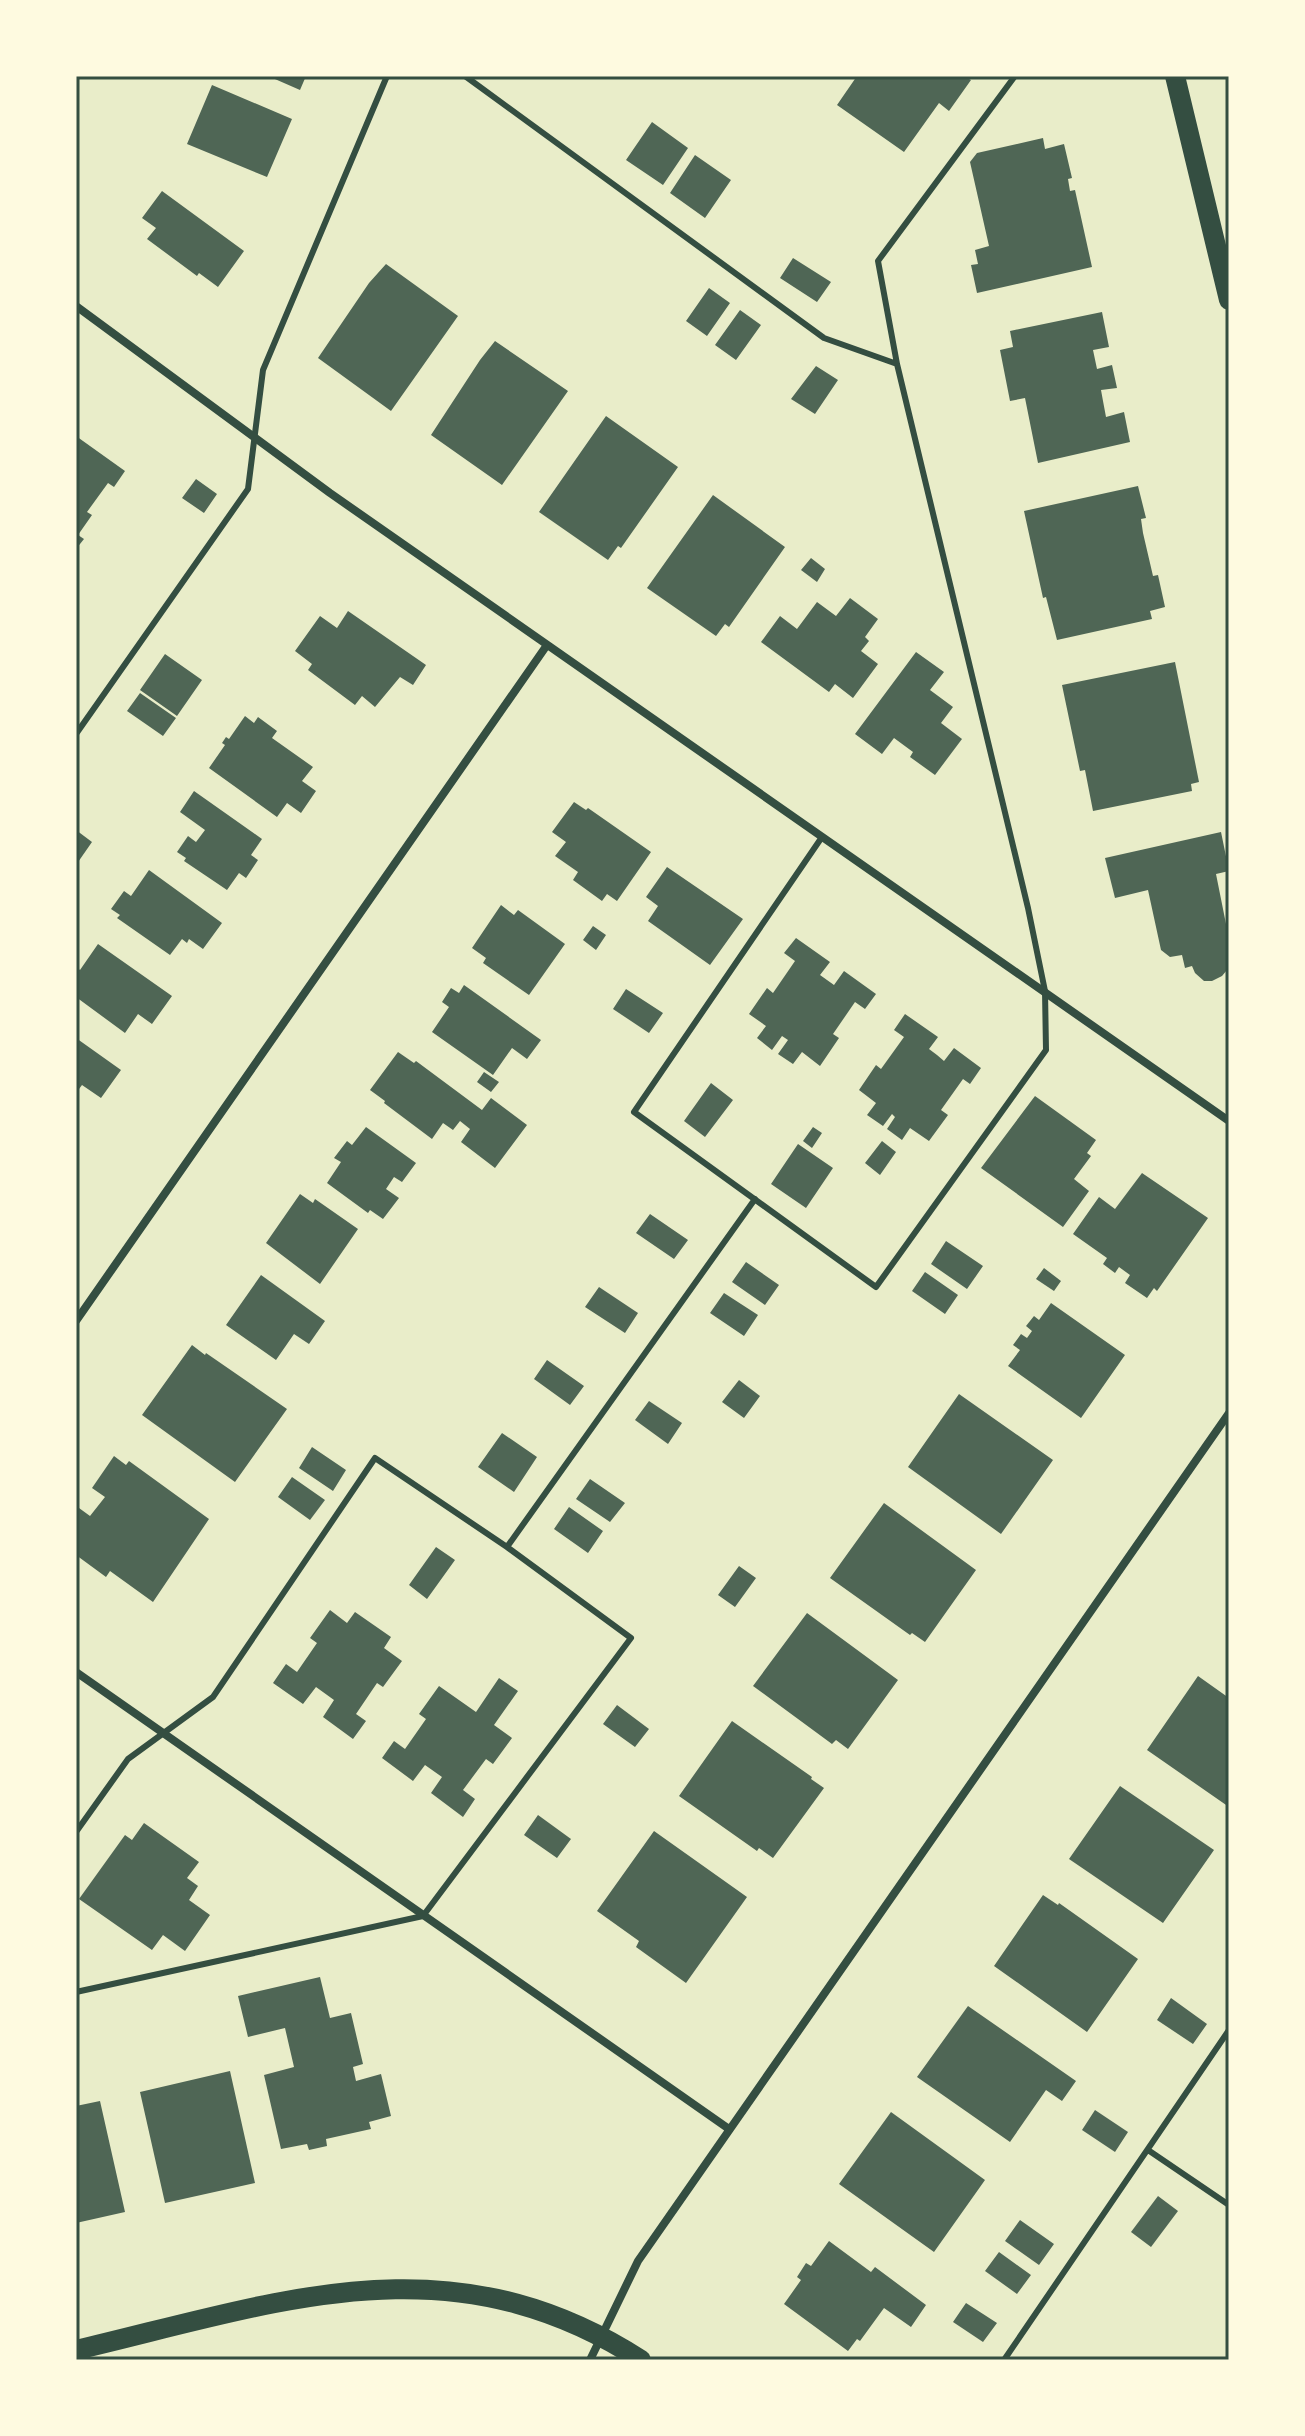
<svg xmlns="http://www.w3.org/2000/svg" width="1305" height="2436" viewBox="0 0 1305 2436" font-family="'Fira Sans',sans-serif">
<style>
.building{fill:#4f6655}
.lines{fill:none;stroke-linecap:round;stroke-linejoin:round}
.service{stroke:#344e41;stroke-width:6}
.minor{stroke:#344e41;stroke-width:8}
.primary{stroke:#344e41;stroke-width:20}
.neatline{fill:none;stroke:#344e41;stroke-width:3}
</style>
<rect width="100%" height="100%" fill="#e9edc9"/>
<!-- building -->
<path class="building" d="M268 76H306L300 90Z
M857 76H964L971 80 949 111 939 103 904 152 837 105Z
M212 85 292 119 267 177 187 144Z
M652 122 688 148 663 185 626 160Z
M1043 138 1045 149 1064 144 1072 178 1068 179 1070 191 1075 190 1092 267 977 293 971 265 978 264 975 250 989 246 970 162 977 153Z
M695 155 731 180 705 218 670 193Z
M162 191 244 251 218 287 199 273 197 276 147 239 156 228 142 218Z
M793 258 831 282 817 302 780 278Z
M386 264 458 316 391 411 318 358 369 283Z
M709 288 730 303 707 336 686 321Z
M740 310 761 325 736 360 715 345Z
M1102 312 1109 347 1093 350 1097 369 1112 365 1117 388 1101 390 1103 401 1106 417 1124 412 1130 442 1038 463 1025 398 1010 401 1000 350 1013 347 1010 331Z
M495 341 568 391 502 485 431 435 480 360Z
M816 366 838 380 815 414 791 399Z
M606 416 678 467 621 548 618 546 608 560 539 512Z
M76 436 125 471 114 487 108 483 87 512 92 515 78 535 84 539 76 549Z
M196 479 217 494 204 513 182 498Z
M1138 486 1146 518 1141 519 1143 533 1153 576 1158 575 1165 607 1150 611 1152 619 1057 640 1046 597 1043 598 1024 511Z
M713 495 785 547 729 627 725 624 716 636 647 588Z
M811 558 825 569 817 582 801 570Z
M850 598 878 619 865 637 869 641 861 651 878 664 853 698 835 684 829 692 761 642 780 616 797 629 817 602 836 616Z
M348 611 426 665 413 685 400 677 375 707 362 696 355 705 308 670 312 664 295 651 320 616 337 628Z
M916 652 944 672 930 690 953 707 941 723 962 739 935 775 910 757 913 752 894 738 882 754 855 734Z
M165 654 202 680 177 716 140 690Z
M1175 662 1199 782 1191 784 1192 791 1093 811 1085 770 1080 771 1062 685Z
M140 693 176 718 163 736 127 711Z
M245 716 254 723 258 717 277 731 272 738 313 767 302 781 316 791 301 813 287 803 277 817 209 768 225 745 222 743 226 737 229 739Z
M194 791 262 839 251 855 258 860 246 878 239 873 227 890 184 861 186 858 177 852 188 836 196 842 205 830 180 812Z
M574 802 586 810 588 808 651 852 617 901 607 894 602 901 573 880 578 872 555 856 566 842 552 832Z
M76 830 92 842 76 865Z
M1221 832 1229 871 1216 874 1226 924 1229 923V958L1226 959 1227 970 1222 976 1212 981H1204L1195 973 1192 966 1185 968 1182 955 1170 957 1161 950 1148 890 1115 898 1105 858Z
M667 867 743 919 710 965 648 921 658 906 646 897Z
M149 870 222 923 203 949 189 939 187 943 182 939 170 955 117 918 120 915 111 909 124 891 131 896Z
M501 905 514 915 518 910 565 944 529 995 483 963 486 958 472 948Z
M593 926 606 935 596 950 583 940Z
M796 938 830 962 820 975 834 985 844 971 876 994 865 1009 855 1002 833 1034 839 1038 820 1066 802 1052 793 1064 778 1054 788 1040 782 1036 772 1050 757 1038 766 1026 749 1014 767 988 773 993 795 961 784 953Z
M98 944 172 996 152 1024 138 1014 125 1033 76 997V967L80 970Z
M464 985 541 1040 527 1059 512 1048 493 1075 432 1032 449 1007 442 1002 451 988 459 993Z
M626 989 663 1013 649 1033 613 1009Z
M905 1014 938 1037 929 1049 937 1055 944 1061 954 1048 981 1068 970 1084 963 1079 941 1110 948 1115 929 1141 910 1128 902 1140 887 1129 895 1117 892 1114 883 1126 867 1115 876 1103 859 1090 876 1065 881 1069 904 1037 894 1030Z
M76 1038 121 1070 101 1098 82 1085 76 1093Z
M398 1052 414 1063 416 1061 482 1110 491 1098 527 1125 495 1168 461 1142 470 1129 460 1121 453 1130 443 1123 432 1139 384 1103 385 1101 370 1090Z
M484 1072 499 1082 491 1092 477 1082Z
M711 1083 733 1100 705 1137 684 1121Z
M1035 1096 1096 1140 1087 1153 1091 1156 1074 1179 1089 1191 1063 1227 981 1168Z
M366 1127 416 1163 402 1182 394 1177 386 1189 399 1198 383 1219 370 1210 368 1213 327 1183 341 1162 334 1158 347 1141 352 1145Z
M813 1127 822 1133 812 1148 803 1141Z
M882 1141 896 1152 880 1175 865 1163Z
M798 1144 833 1168 806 1208 771 1184Z
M1142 1173 1208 1218 1157 1291 1154 1288 1147 1298 1125 1283 1130 1275 1119 1267 1115 1273 1103 1264 1107 1258 1073 1234 1099 1197 1115 1209Z
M300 1194 313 1203 315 1199 358 1229 320 1284 266 1243Z
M650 1214 688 1240 674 1259 636 1233Z
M946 1241 983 1266 967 1289 931 1264Z
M746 1262 779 1285 765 1305 732 1282Z
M1044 1268 1061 1281 1054 1291 1036 1279Z
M925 1272 958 1295 945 1314 912 1291Z
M261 1275 325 1321 309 1344 294 1334 276 1360 226 1325Z
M599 1287 638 1313 625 1333 585 1307Z
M724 1293 758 1315 744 1336 710 1313Z
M1051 1303 1125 1355 1081 1418 1008 1366 1020 1350 1013 1345 1021 1334 1027 1338 1032 1331 1026 1326 1034 1316 1039 1320Z
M192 1345 205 1355 206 1353 287 1409 235 1482 142 1415Z
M547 1360 584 1386 570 1405 534 1379Z
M739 1380 760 1396 744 1418 722 1402Z
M959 1394 1053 1460 1001 1534 908 1467Z
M649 1401 682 1423 668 1444 635 1420Z
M502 1433 537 1457 514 1492 478 1467Z
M312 1447 346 1470 333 1491 299 1468Z
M114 1456 126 1465 129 1461 209 1519 153 1602 110 1571 106 1577 76 1555V1512L79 1508 90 1516 105 1497 92 1488Z
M292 1477 325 1500 310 1520 278 1497Z
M590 1479 625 1503 610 1522 576 1499Z
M884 1503 976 1570 925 1642 912 1633 910 1635 830 1578Z
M569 1507 603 1531 588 1553 554 1529Z
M436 1547 455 1560 427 1599 409 1585Z
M739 1566 756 1578 735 1607 718 1595Z
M330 1610 347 1623 355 1612 391 1637 384 1648 402 1661 383 1687 377 1683 356 1714 366 1721 353 1739 323 1717 334 1700 316 1687 303 1704 273 1683 286 1664 297 1672 317 1643 310 1638Z
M807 1613 898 1680 848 1749 836 1740 832 1744 753 1686Z
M1198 1676 1229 1698V1807L1147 1750Z
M499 1678 518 1691 494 1725 512 1738 493 1764 486 1759 463 1790 475 1799 463 1817 431 1793 442 1777 425 1765 413 1781 382 1758 394 1741 405 1749 426 1719 419 1714 439 1686 476 1712Z
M617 1705 649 1729 635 1747 603 1724Z
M732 1721 812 1777 811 1779 824 1788 773 1858 759 1848 757 1851 679 1796Z
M1120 1786 1214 1850 1163 1923 1069 1859Z
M538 1815 571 1839 557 1858 524 1835Z
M144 1823 199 1862 187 1878 198 1886 189 1900 210 1915 185 1951 163 1935 152 1950 79 1899 125 1835 132 1840Z
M654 1831 747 1897 686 1983 636 1947 639 1941 597 1911Z
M1043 1895 1058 1905 1059 1903 1138 1959 1087 2032 994 1966Z
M320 1977 330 2018 351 2013 363 2064 353 2067 356 2081 381 2074 391 2116 369 2122 371 2129 326 2139 327 2146 309 2150 307 2144 281 2149 264 2075 294 2067 285 2028 248 2037 238 1996Z
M1171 1998 1207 2024 1193 2044 1157 2020Z
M968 2006 1076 2081 1062 2101 1046 2090 1010 2142 917 2077Z
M230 2071 255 2183 165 2203 140 2092Z
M100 2101 125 2212 76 2223V2106Z
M1095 2110 1128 2132 1115 2152 1082 2130Z
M891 2112 985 2180 934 2252 839 2184Z
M1158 2196 1178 2211 1151 2247 1131 2232Z
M1020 2220 1054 2244 1039 2265 1005 2241Z
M829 2241 871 2272 875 2267 926 2305 911 2327 884 2308 860 2341 857 2339 848 2351 784 2304 801 2280 797 2277 806 2263 811 2266Z
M999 2252 1031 2275 1017 2294 985 2271Z
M966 2303 997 2323 983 2342 953 2322Z"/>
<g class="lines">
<!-- service -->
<path class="service" d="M465 76 824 338 897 364
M76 734 248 489 263 370 387 76
M822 837 634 1112 876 1287 1046 1050 1045 991 1028 908 897 364 878 261 1015 76
M507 1547 755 1199
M76 1832 128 1759 213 1697 375 1458 507 1547 631 1638 423 1916 76 1992
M1148 2150 1229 2205
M1004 2360 1229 2030"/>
<!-- minor -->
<path class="minor" d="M76 306 330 493 1229 1121
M76 1321 547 645
M76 1672 729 2129
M590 2360 638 2261 1229 1413"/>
<!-- primary -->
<path class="primary" d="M1175 76 1229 300
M76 2350C277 2303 449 2236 641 2360"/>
</g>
<!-- border -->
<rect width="1305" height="2436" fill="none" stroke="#fefae0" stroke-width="156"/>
<rect x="78" y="78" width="1149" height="2280" class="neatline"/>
</svg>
